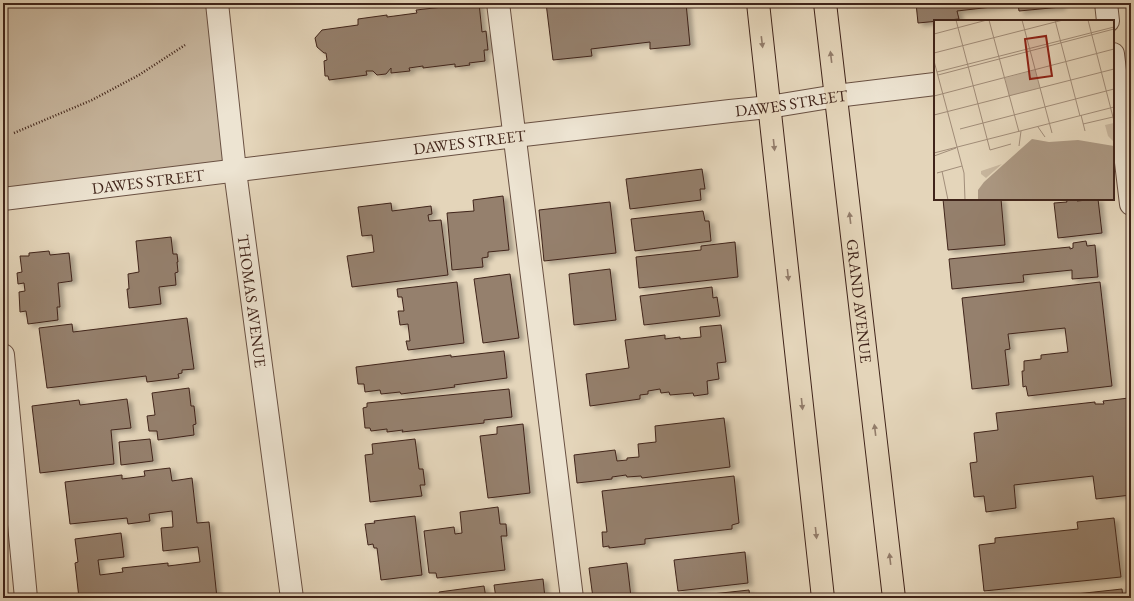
<svg xmlns="http://www.w3.org/2000/svg" width="1134" height="601" viewBox="0 0 1134 601" font-family="'EB Garamond',serif">
<style>
.green{fill:#c8b79f;stroke:#846e5c}
.building{fill:#95806d;stroke:#40241a;filter:url(#shadow)}
.lines{fill:none;stroke-linecap:round;stroke-linejoin:round}
.minor-casing{stroke:#695042;stroke-width:24}
.major-casing{stroke:#40241a;stroke-width:24}
.path{stroke:#40241a;stroke-width:2.5;stroke-dasharray:1 2;stroke-linecap:butt}
.minor{stroke:#ede4d2;stroke-width:22}
.major{stroke:#e4d5ba;stroke-width:22}
.oneway{fill:#927c6a}
.labels{text-anchor:middle;stroke-width:3.5;stroke-linejoin:round;paint-order:stroke}
.street-label{font-size:16px;fill:#40241a;stroke:#ede4d2}
.inset-road{fill:none;stroke:#a28e7a;stroke-width:1}
.view{fill:#8f2418;fill-opacity:0.15;stroke:#8f2418;stroke-width:2}
.inset-edge{fill:none;stroke:#40241a;stroke-width:2}
</style>
<defs>
<filter id="shadow"><feDropShadow dx="4.5" dy="2.5" stdDeviation="2" flood-color="#0004"/></filter>
</defs>
<rect width="100%" height="100%" fill="#e4d5ba"/>
<filter id="stains"><feTurbulence type="fractalNoise" baseFrequency=".005" numOctaves="4"/><feColorMatrix values="0 0 0 0 .2 0 0 0 0 .09 0 0 0 0 .02 0 0 0 .5 -.17"/></filter>
<radialGradient id="worn" r=".72"><stop offset=".6" stop-color="#630" stop-opacity="0"/><stop offset="1" stop-color="#630" stop-opacity=".3"/></radialGradient>
<!-- green -->
<path class="green" d="M3 3H215L230 161 3 199Z"/>
<!-- building -->
<path class="building" d="M479 3 482 32 486 31 488 50H484L485 61 469 63 470 65 455 67V64L423 68V66L409 68 410 71 391 73V68L386 74 377 75 373 71H366L367 75 329 80 328 76H325L324 61 327 60 326 53H324L317 47 315 38 322 30 358 25V19L387 15V17L417 13 416 10Z
M546 3H686L690 45 650 49V42L591 49 592 56 553 60Z
M916 3H1061V7L1019 11 1018 4 957 11 959 19 918 23Z
M702 169 705 189H700L701 200 630 209 626 179Z
M503 196 509 250 488 252V257L482 258 483 267 452 270 447 213 474 211 473 200Z
M943 199H1001L1005 245 948 250Z
M1066 199H1077V201L1098 199 1102 233 1058 238 1054 203 1067 202Z
M610 202 616 253 544 261 539 210Z
M391 203 392 211 431 206 432 214 428 215 429 221 441 220 448 275 352 287 347 256 374 252 372 235 362 236 358 207Z
M703 211 705 221H709L711 241 635 251 631 219Z
M171 237 173 254H177L178 262H177L178 272 175 273 176 285 159 287 161 304 129 308 127 289H129L128 274 139 272 136 241Z
M1086 241 1087 246 1095 245 1098 277 1072 279V270L1023 275 1024 282 952 289 949 259 1070 247V249L1073 248V243Z
M735 242 738 277 639 288 636 257 701 250V246Z
M49 251 50 255 69 253 72 281 58 283 60 307H57L58 320 28 324 26 311 20 312 19 292 25 291 24 283 18 284 17 273 22 272 20 256H29V253Z
M610 269 616 320 574 325 569 274Z
M510 274 519 338 483 343 474 279Z
M457 282 464 343 408 350 406 341H410L408 324 400 325 398 311H404L402 297H398L397 289Z
M1100 282 1112 386 1028 396 1026 386 1023 387 1022 371H1024V361L1041 359V355L1068 352 1065 328 1008 334 1010 349 1005 350 1009 385 972 389 962 298Z
M712 287 713 298 717 297 720 316 644 325 640 296Z
M187 318 194 369 182 370V373L178 374 179 378 147 382 146 376 47 388 39 328 72 324 73 332Z
M721 325 726 362 717 363 719 379 707 381 708 394 694 396 693 393 670 395 669 392 661 393 660 389 648 391V394L640 395V399L590 406 586 374 629 368 625 340 665 335V339L680 337V339L701 337 700 327Z
M504 351 507 378 454 385 455 387 401 394 400 392 381 394 380 390 365 392 364 384H358L356 367 451 355V357Z
M189 388 191 406H194L196 424 193 425 194 435 158 440 157 431H149L147 416 155 415 152 393Z
M509 389 512 417 484 420V423L402 432 403 430 387 432V429L371 431 370 428H365L363 408 367 407V403Z
M1129 398 1131 419V495L1096 499 1093 476 1014 485 1016 508 986 512 984 496 974 497 970 463 977 462 974 433 998 430 996 413 1095 402V404H1104L1103 401Z
M127 399 131 428 111 430 114 464 40 473 32 406 79 400 80 405Z
M724 418 730 467 642 478 641 476 627 477 626 475 612 477V479L577 483 574 455 615 450 617 461 627 460V458L639 457 638 444 656 442 655 426Z
M523 424 530 493 488 498 480 436 497 434V427Z
M150 439 153 461 121 465 119 442Z
M415 439 419 469H423L425 485H420L422 496 370 502 365 455 373 454 372 444Z
M170 468 172 481 192 478 197 523 209 522 217 598H79L75 563 78 562 75 539 121 533 124 557 98 560 100 575 123 572 122 568 168 563V566L200 562 198 547 163 551 161 528 173 527 172 511 149 514 150 521 128 524 127 518 70 524 65 482 122 475V479L145 476 144 471Z
M734 476 739 523 732 525V529L645 539V544L609 548V546L603 547 602 532H607L602 491Z
M498 507 500 524H506L507 536H501L505 570 437 578 436 573H429L424 531 454 527 455 534 462 533 460 512Z
M415 516 422 575 381 580 377 548H374L373 544 368 545 365 524 375 523 374 521Z
M1114 518 1121 577 984 591 979 545 995 543V538L1078 529 1077 522Z
M745 552 748 583 678 591 674 560Z
M627 563 631 597 593 598 589 568Z
M543 579 545 598H496L494 585Z
M484 586 486 598H440L439 592Z
M1122 589 1123 598H1039Z
M749 590 750 598H675Z
M430 594V598H396Z"/>
<g class="lines">
<defs>
<g id="minor">
<path id="s1" d="M217 3 235 171 292 598"/>
<path d="M498 3 572 598"/>
<path d="M1106 3 1108 21"/>
<path d="M1113 54 1131 204"/>
<path id="s2" d="M3 199 515 136 730 111 769 107 836 96 935 84"/>
<path d="M3 355 26 598"/>
</g>
<g id="major">
<path d="M758 3 823 598"/>
<path id="s3" d="M825 3 894 598"/>
</g>
</defs>
<!-- minor casing -->
<use href="#minor" class="minor-casing"/>
<!-- major casing -->
<use href="#major" class="major-casing"/>
<!-- path -->
<path class="path" d="M14 133 92 100 139 75 185 45"/>
<!-- minor -->
<use href="#minor" class="minor"/>
<!-- major -->
<use href="#major" class="major"/>
</g>
<!-- one-way arrows -->
<defs><path id="oneway-solid" d="M-6-.8H1V-3.2L6.5 0L1 3.2V.8H-6Z"/></defs>
<g class="oneway">
<use href="#oneway-solid" transform="translate(762 42) rotate(83)"/>
<use href="#oneway-solid" transform="translate(831 57) rotate(-97)"/>
<use href="#oneway-solid" transform="translate(774 145) rotate(84)"/>
<use href="#oneway-solid" transform="translate(850 218) rotate(-97)"/>
<use href="#oneway-solid" transform="translate(788 275) rotate(84)"/>
<use href="#oneway-solid" transform="translate(802 404) rotate(84)"/>
<use href="#oneway-solid" transform="translate(875 430) rotate(-97)"/>
<use href="#oneway-solid" transform="translate(816 533) rotate(84)"/>
<use href="#oneway-solid" transform="translate(890 559) rotate(-97)"/>
</g>
<g class="labels">
<!-- street labels -->
<g class="street-label">
<text dy="6" stroke="none"><textPath href="#s2" startOffset="794">DAWES STREET</textPath></text>
<text dy="6" stroke="none"><textPath href="#s2" startOffset="470">DAWES STREET</textPath></text>
<text dy="6" stroke="none"><textPath href="#s2" startOffset="146">DAWES STREET</textPath></text>
<text dy="6" stroke="none"><textPath href="#s1" startOffset="300">THOMAS AVENUE</textPath></text>
<text dy="6" stroke="none"><textPath href="#s3" startOffset="300">GRAND AVENUE</textPath></text>
</g>
</g>
<!-- overview -->
<g transform="translate(934 20)">
<rect width="180" height="180" fill="#e4d5ba"/>
<path d="M101 50 106 68 75 76 71 58ZM180 103V122L174 116 171 105ZM68 144 52 158 47 154V151Z" fill="#c8b79f"/>
<path d="M98 119 115 122 144 120 180 126V180H44V170L50 162Z" fill="#ac9984"/>
<path class="inset-road" d="M22 0 56 130 77 124M55 0 85 112M88 0 118 113M121 0 146 96M154 0 180 101M0 14 53 0M0 33 129 0M0 41 30 153 31 180M3 52 180 7M4 55 180 9M0 76 180 29M0 95 180 49M147 95 151 111M149 104 179 97M104 107 111 117M26 109 180 69M85 126 87 111M0 133 180 87M0 136 22 128M8 151 14 180M3 153 28 146"/>
<path class="view" d="M112 16 118 56 96 59 91 19Z"/>
<rect width="180" height="180" class="inset-edge"/>
</g>
<!-- margin -->
<rect width="1134" height="601" fill="none" stroke="#e4d5ba" stroke-width="16"/>
<rect x="4" y="4" width="1126" height="593" fill="none" stroke="#40241a" stroke-width="2"/>
<rect x="8" y="8" width="1118" height="585" fill="none" stroke="#40241a"/>
<rect width="100%" height="100%" filter="url(#stains)"/>
<rect width="100%" height="100%" fill="url(#worn)"/>
</svg>
